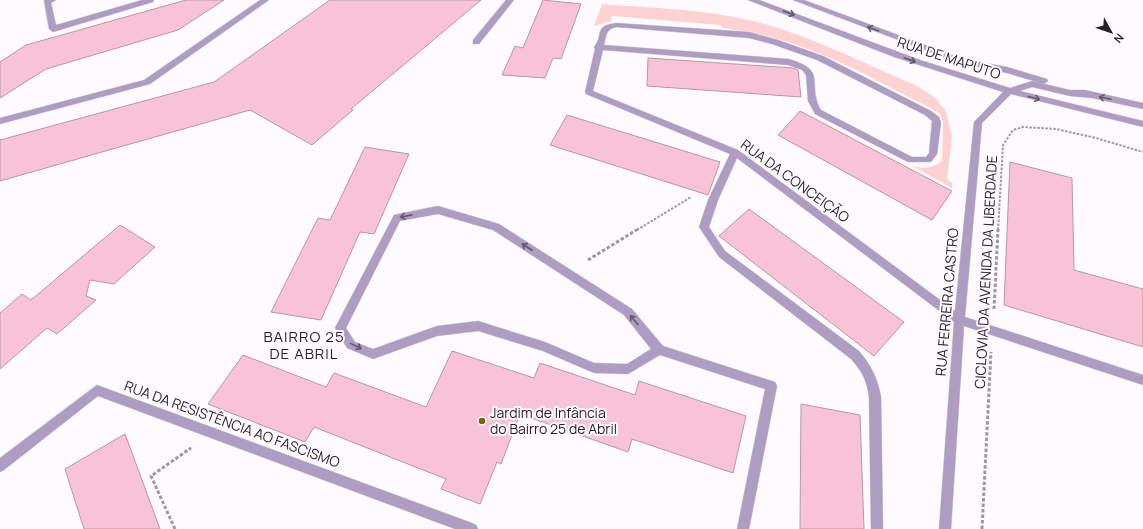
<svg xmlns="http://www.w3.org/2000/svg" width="1143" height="529" viewBox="0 0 1143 529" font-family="Manrope,sans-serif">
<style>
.green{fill:#fed2d0}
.building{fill:#f8c3d6;stroke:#b499a2}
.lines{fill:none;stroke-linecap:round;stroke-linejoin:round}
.minor-casing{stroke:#dbd7db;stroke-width:1}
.path-far1{stroke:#9f999e;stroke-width:2;stroke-dasharray:2.5 1.5;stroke-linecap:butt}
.path{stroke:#9f999e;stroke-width:3;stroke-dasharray:3.5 2;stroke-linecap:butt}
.minor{fill:#ad9dc2;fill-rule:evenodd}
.oneway{stroke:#63586c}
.poi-dot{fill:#776800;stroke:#fefafd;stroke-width:1.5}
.labels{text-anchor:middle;stroke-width:4;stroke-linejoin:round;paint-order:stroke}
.street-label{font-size:14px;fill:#261f26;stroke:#fefafd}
.poi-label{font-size:14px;fill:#261f26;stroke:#fefafd;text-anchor:start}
.neighbourhood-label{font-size:15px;letter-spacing:1px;fill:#261f26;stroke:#fefafd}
</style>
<rect width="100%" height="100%" fill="#fefafd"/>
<!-- green -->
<path class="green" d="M602 4C652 8 704 9 753 21 807 34 865 64 917 86L934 97 946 111 952 138 947 179 952 183V188L912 166C924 169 931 169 942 161L943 122 940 114 929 107C886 86 840 59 794 44 771 36 747 32 723 28L720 25 612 16 611 21 594 26Z"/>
<!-- building -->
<path class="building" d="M186 0H224L178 30 46 69 0 98V62L26 45Z
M330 0H481L351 109 353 110 312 145 250 110 0 181V140L214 82Z
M543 0 581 4 561 59 553 58 545 78 502 75 515 46 523 48Z
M648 58 793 68 798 70 801 97 647 86Z
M800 111 952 191 932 220 778 135Z
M567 115 720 162 708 195 550 145Z
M365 147 409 154 374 234 360 232 321 320 271 312 318 218 330 220Z
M1010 162 1072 178 1074 270 1143 289V347L1004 305Z
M749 209 904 322 874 356 719 236Z
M120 225 155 247 114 284 90 280 86 296 96 300 57 334 47 328 0 369V313L22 294 31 300Z
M452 351 534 378 540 363 635 395 639 381 746 416 733 473 632 439 628 452 520 414 501 464 497 462 480 504 441 489 446 479 314 427 305 442 208 404 243 355 326 387 334 373 426 407Z
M801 404 860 415 864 529H800Z
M125 434 160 529H84L65 469Z"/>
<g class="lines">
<defs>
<path id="minor" d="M44 0H56L51 3 56 25 142 0H154L153 2 53 32 49 29Z
M260 0H269L150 84 0 124V118L144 80Z
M506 0H514L479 44H473V40Z
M748 0H759L920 60 1010 88 1032 81 1070 90H1085L1143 103V109L1092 98 1070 96 1032 87 1020 91 1143 121V127L1011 94 982 123 965 317 1143 375V385L964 326 951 529H939L954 322 737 158 718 200 709 227 725 251 859 351C871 365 878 379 881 397L883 529H871L869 397C867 381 862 371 851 359L719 257 699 227 708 200 730 154 586 94 585 92 595 49 594 47C604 35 593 26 616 23L749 32 778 40 823 56 931 111 939 117 941 123 937 154 931 162H908L815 114 808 101 806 75 802 70 788 65 603 50 593 91 738 150 955 311 974 122 1003 92 894 57ZM616 27 749 38 772 44 817 60 925 115 932 121 929 153 926 157H912L821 110C806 83 829 71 789 59L604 45C606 36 606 29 616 27Z
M793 0H804L963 59 1007 67 1047 79 1048 81 1044 84 1007 73 959 63Z
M438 206 499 224 632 309 663 346 775 382 777 386 749 529H737L765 389 660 355 628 374 594 373 543 351 478 331 437 336 373 359 347 348 335 328 394 215ZM438 214 493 230 624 315 651 349 627 364 594 363 545 342 478 321 437 326 373 349 355 342 346 328 400 221Z
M97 385 472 523 476 525 478 529H455L98 396 4 470 0 472V458Z"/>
</defs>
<!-- minor casing -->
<use href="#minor" class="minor-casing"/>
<!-- path-far1 -->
<path class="path-far1" d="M637 230 691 197
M998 230 1003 145 1013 130 1023 127 1056 129 1096 138 1143 152"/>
<!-- path -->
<path class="path" d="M588 260 638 229
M994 309 998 229
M175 529 151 476 191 448
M982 529 991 352"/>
<!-- minor -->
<use href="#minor" class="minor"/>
</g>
<!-- one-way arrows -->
<defs><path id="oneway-shaft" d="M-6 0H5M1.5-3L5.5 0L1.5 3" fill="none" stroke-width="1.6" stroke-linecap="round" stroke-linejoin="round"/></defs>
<g class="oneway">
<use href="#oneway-shaft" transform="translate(789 13) rotate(20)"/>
<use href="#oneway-shaft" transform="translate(873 29) rotate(-160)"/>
<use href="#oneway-shaft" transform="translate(910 60) rotate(21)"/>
<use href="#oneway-shaft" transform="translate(1034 98) rotate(15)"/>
<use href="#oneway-shaft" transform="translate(1105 98) rotate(-168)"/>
<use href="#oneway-shaft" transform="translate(406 216) rotate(169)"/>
<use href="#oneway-shaft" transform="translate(527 247) rotate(-147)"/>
<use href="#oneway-shaft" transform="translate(634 320) rotate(-130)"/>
<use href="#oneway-shaft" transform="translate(356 346) rotate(26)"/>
</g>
<!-- markers -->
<circle class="poi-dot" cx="482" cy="421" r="4"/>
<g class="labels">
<!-- street labels -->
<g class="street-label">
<text transform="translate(949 58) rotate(18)" y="5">RUA DE MAPUTO</text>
<text transform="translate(795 181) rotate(36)" y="5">RUA DA CONCEIÇÃO</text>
<text transform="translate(986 272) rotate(-87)" y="5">CICLOVIA DA AVENIDA DA LIBERDADE</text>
<text transform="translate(947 302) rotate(-85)" y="5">RUA FERREIRA CASTRO</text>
<text transform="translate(232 424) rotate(20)" y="5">RUA DA RESISTÊNCIA AO FASCISMO</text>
</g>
<!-- poi labels -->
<g class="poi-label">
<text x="490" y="418">Jardim de Infância<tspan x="490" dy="16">do Bairro 25 de Abril</tspan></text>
</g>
<!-- neighbourhood labels -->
<g class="neighbourhood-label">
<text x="304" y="342">BAIRRO 25<tspan x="304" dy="17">DE ABRIL</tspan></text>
</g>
</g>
<!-- north arrow -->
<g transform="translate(1111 32) rotate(130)" stroke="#fefafd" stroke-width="3" paint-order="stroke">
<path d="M0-3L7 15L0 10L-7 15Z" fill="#261f26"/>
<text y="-6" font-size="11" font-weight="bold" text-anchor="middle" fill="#261f26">N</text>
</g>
</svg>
